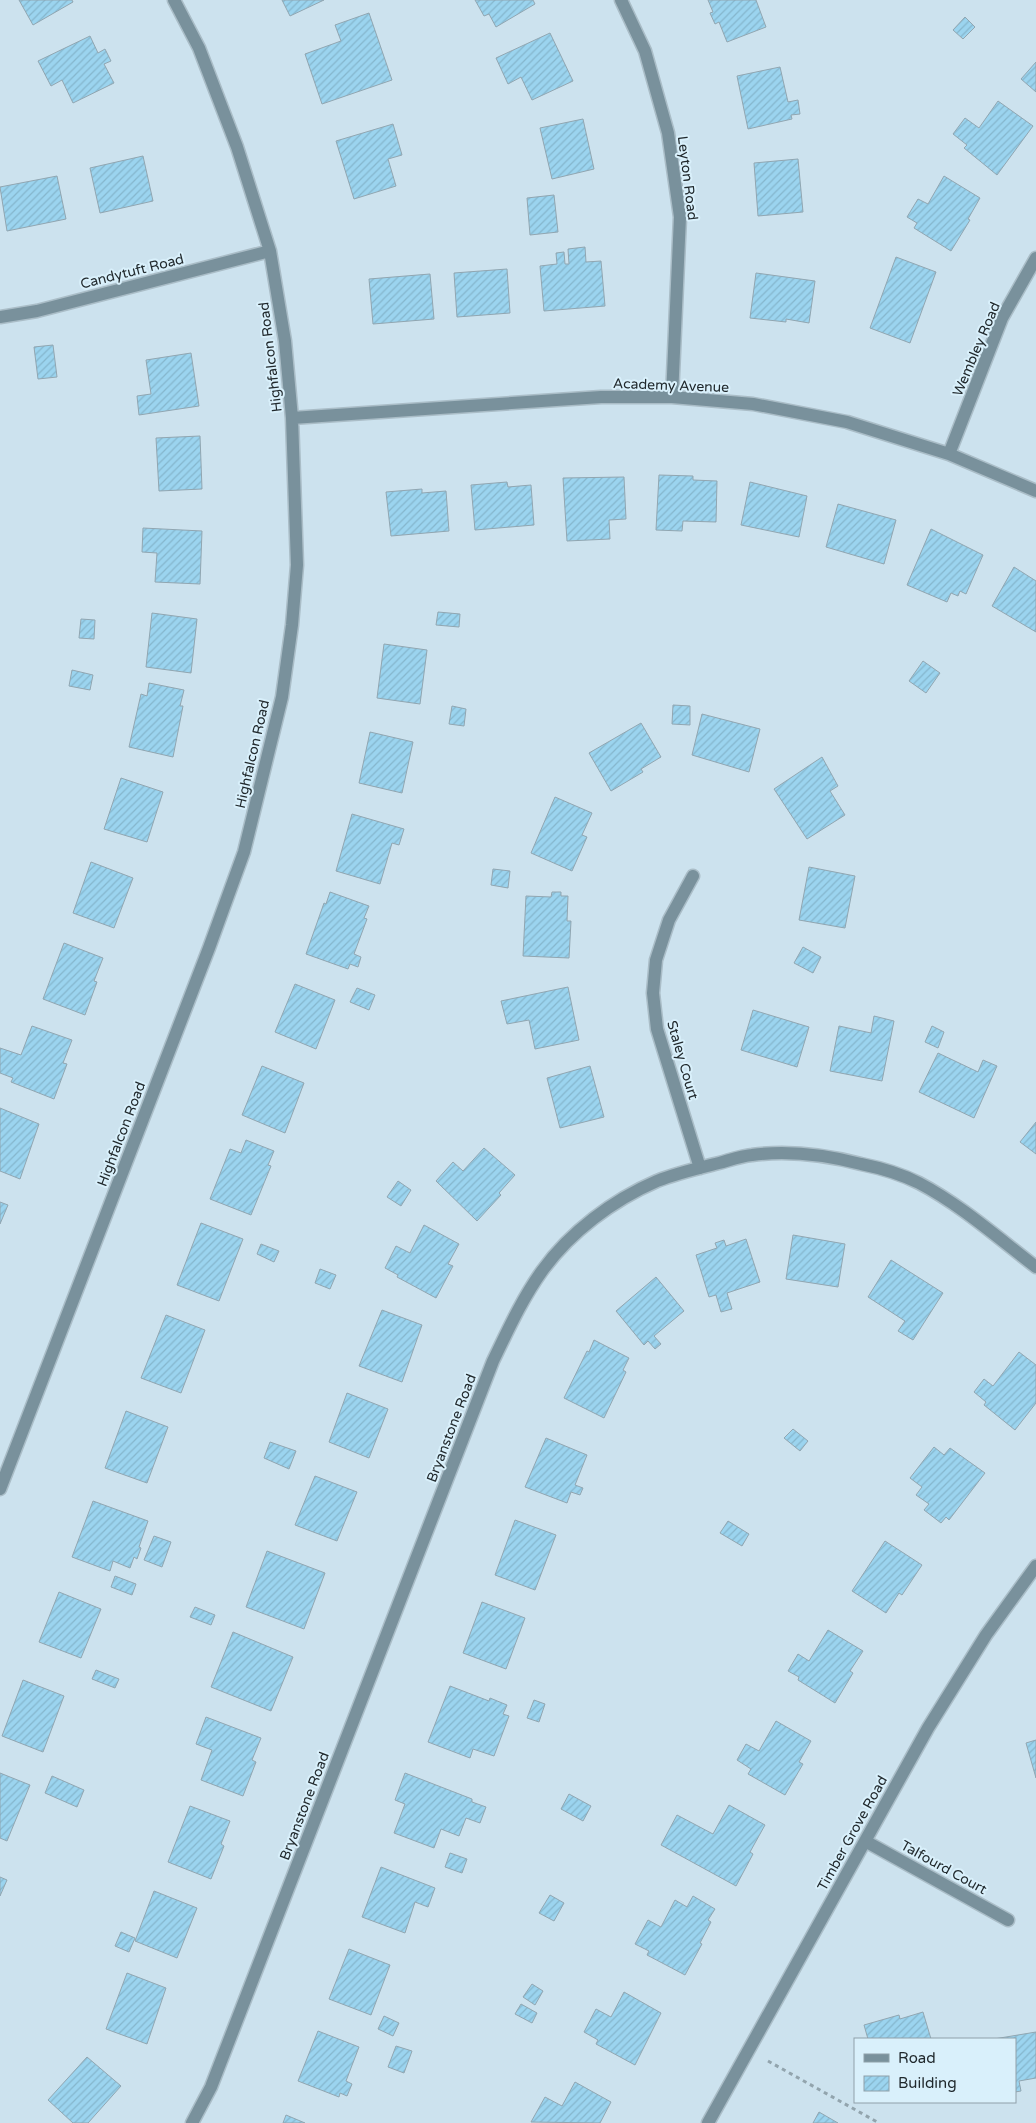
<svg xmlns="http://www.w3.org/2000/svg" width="1036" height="2123" viewBox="0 0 1036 2123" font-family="'Varela Round',sans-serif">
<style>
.building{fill:url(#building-hatch);stroke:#91a6b1}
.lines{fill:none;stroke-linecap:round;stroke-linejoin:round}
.minor-casing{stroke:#aabdc7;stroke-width:15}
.path{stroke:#92a4ad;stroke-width:3;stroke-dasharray:4 4;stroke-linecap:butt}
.minor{stroke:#79919c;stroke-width:12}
.labels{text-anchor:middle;stroke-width:4;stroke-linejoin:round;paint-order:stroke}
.street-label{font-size:14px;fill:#21292d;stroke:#d9f0fb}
</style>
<defs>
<pattern id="building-hatch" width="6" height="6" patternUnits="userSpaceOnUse" patternTransform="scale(1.25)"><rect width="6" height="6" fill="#9bd4ef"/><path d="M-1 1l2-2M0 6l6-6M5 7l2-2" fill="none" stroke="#85b6cd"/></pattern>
</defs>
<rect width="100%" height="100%" fill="#cce2ee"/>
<!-- building -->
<path class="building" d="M19 0H72L73 2 33 25Z
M282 0H324L290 16Z
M475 0H533L535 4 496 27 489 14 484 16Z
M708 0H756L766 27 727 42 719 22 715 24 710 13 713 12Z
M369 13 392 80 322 104 305 54 341 41 335 25Z
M965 17 975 27 963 39 953 30Z
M550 33 573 81 532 100 521 77 508 84 496 58Z
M90 36 98 53 105 49 111 61 104 64 114 83 73 103 62 80 51 86 38 61Z
M1036 62V92L1021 79Z
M780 67 788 102 798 100 800 114 791 115 792 119 748 129 737 76Z
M998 101 1033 126 997 175 964 148 967 145 953 134 965 118 979 128Z
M583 119 594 169 552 179 540 128Z
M393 124 402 155 388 159 396 186 354 199 336 141Z
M143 156 153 201 100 213 90 168Z
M798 159 803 212 758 216 754 163Z
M57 176 66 219 7 231 0 187Z
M944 176 980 198 968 219 970 220 951 251 914 228 917 223 907 217 918 199 928 204Z
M554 195 558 232 530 235 527 198Z
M585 247 586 262 601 261 605 306 544 311 540 266 557 264 556 253 564 252 565 264H569L568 249Z
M896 257 936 272 910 343 870 328Z
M507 269 510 313 457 317 454 273Z
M756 273 815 281 809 323 786 319V322L750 318Z
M430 274 434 319 373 324 369 279Z
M53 345 57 377 38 379 34 347Z
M191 353 199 406 139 415 137 396 151 394 146 360Z
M200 436 202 489 159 491 156 438Z
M659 475 693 476V480L717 481 716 522 683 521 682 531 656 530Z
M624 477 626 519 609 520 610 539 567 541 563 478Z
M507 482 508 487 531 485 534 525 475 530 471 485Z
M750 482 807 496 799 537 741 525Z
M422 489V493L446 491 449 531 391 536 386 492Z
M838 504 896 520 884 564 826 547Z
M143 528 202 531 200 584 155 582 157 553 142 552Z
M931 529 983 555 966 594 960 591 958 596 951 593 947 602 907 585Z
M1014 567 1036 581V632L992 606Z
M438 612 460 614 459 627 436 625Z
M152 613 197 619 191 673 146 667Z
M81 619 95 620 94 639 79 638Z
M384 644 427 650 420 704 377 698Z
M923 661 940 673 926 693 909 681Z
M72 670 93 675 90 690 69 686Z
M149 683 184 690 180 706H183L173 757 129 747 141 694 147 696Z
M673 705 690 706V725L672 724Z
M452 706 466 709 464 726 449 724Z
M702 714 760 729 749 772 692 755Z
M641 723 661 757 641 769 643 772 611 791 589 753Z
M370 732 413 742 402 793 359 783Z
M822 757 838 786 830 791 845 815 807 839 774 789Z
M121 778 163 792 147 842 104 829Z
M555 797 592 813 582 835 587 837 572 871 531 853Z
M352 814 404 829 399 845 392 843 380 884 336 871Z
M91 862 133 878 114 928 73 913Z
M809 867 855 876 845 928 799 920Z
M493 869 510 871 508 888 491 885Z
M330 892 369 906 364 918 367 919 354 954 361 957 358 967 350 964 348 969 306 954 324 903 326 904Z
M552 892H561V896H568L567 921H571L569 958 523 956 526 896 551 897Z
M64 943 103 958 94 981 97 982 85 1015 43 999Z
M803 947 821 957 813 973 794 963Z
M295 984 335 1000 316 1049 275 1032Z
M568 987 579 1040 535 1049 529 1020 507 1024 501 1001Z
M357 988 375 995 369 1010 350 1002Z
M753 1010 809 1027 797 1067 741 1050Z
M874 1016 894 1021 882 1081 830 1071 839 1026 871 1033Z
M32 1026 72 1040 63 1063 67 1064 54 1099 11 1082 13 1078 0 1073V1048L21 1055Z
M932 1026 944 1032 938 1048 925 1042Z
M938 1053 978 1072 983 1060 997 1066 974 1118 919 1092Z
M262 1066 304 1083 285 1133 242 1115Z
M590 1066 604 1117 560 1128 547 1078Z
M0 1108 39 1124 20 1179 0 1171Z
M1036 1122V1154L1020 1142Z
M246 1140 274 1151 268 1165 271 1166 251 1215 210 1199 230 1149 241 1153Z
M484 1148 515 1175 499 1193 501 1195 477 1221 436 1181 453 1162 463 1171Z
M398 1181 411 1190 401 1206 387 1197Z
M0 1202 8 1205 0 1224Z
M201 1223 243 1239 219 1301 177 1285Z
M424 1225 459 1244 448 1264 453 1266 436 1298 397 1277 398 1275 385 1268 396 1246 410 1253Z
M793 1235 845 1244 838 1287 786 1279Z
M746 1239 760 1282 727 1293 732 1309 721 1312 716 1295 709 1297 696 1255 717 1248 715 1243 724 1240 726 1246Z
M261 1244 279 1251 274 1262 257 1254Z
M891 1260 943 1293 913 1340 898 1331 905 1321 868 1297Z
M320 1269 336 1275 330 1289 315 1283Z
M656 1277 684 1311 654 1336 661 1344 655 1349 648 1341 644 1345 616 1311Z
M382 1310 422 1325 402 1382 359 1366Z
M166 1315 205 1330 181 1393 141 1378Z
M594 1340 629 1358 623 1370 626 1372 604 1418 564 1398 587 1351 589 1352Z
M1019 1352 1036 1365V1403L1015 1430 984 1405 986 1402 974 1392 984 1379 993 1386Z
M347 1393 388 1409 369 1458 329 1442Z
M126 1411 168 1427 147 1483 105 1468Z
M793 1429 808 1441 800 1451 784 1438Z
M546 1438 587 1455 575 1485 583 1488 580 1495 571 1492 567 1503 525 1487Z
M270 1442 296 1451 289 1469 264 1458Z
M934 1447 944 1455 950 1448 985 1473 949 1520 946 1517 941 1523 924 1510 929 1504 916 1495 922 1487 910 1478Z
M315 1476 357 1492 337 1541 295 1525Z
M93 1501 148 1521 139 1547 141 1548 137 1559 134 1557 130 1568 113 1561 110 1571 72 1557Z
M515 1520 556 1535 535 1590 495 1575Z
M728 1521 749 1534 742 1546 720 1533Z
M154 1536 171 1542 162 1567 144 1560Z
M885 1541 922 1565 902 1595 899 1593 886 1613 852 1591Z
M267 1551 325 1573 304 1629 246 1607Z
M115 1576 136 1584 132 1595 111 1587Z
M59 1592 101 1609 81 1658 39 1642Z
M482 1602 525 1618 506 1669 463 1653Z
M195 1607 215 1615 211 1625 190 1617Z
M828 1630 863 1651 850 1671 853 1673 835 1703 798 1680 799 1677 788 1671 798 1654 809 1661Z
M233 1632 293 1657 271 1711 211 1687Z
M96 1670 119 1679 115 1688 92 1679Z
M23 1680 64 1696 43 1752 2 1736Z
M450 1686 489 1701 490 1698 507 1705 503 1714 509 1716 494 1756 473 1749 470 1758 428 1742Z
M534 1700 545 1704 539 1722 527 1718Z
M206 1717 261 1738 252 1760 256 1762 243 1796 201 1780 212 1750 196 1744Z
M776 1721 811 1741 799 1762 803 1764 785 1795 748 1774 751 1769 737 1760 746 1744 759 1751Z
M1036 1740V1778L1026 1743Z
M0 1773 30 1785 7 1841 0 1838Z
M405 1773 472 1799V1802L486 1807 480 1823 466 1818 459 1836 441 1829 434 1848 394 1833 405 1804 395 1800Z
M52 1776 84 1790 77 1807 45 1793Z
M569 1794 591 1806 583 1821 561 1809Z
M729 1805 765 1825 750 1852 753 1854 736 1886 661 1845 677 1815 713 1834Z
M190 1806 230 1821 221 1844 224 1846 211 1879 168 1862Z
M450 1853 467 1859 462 1873 445 1867Z
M381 1867 435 1888 428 1907 415 1902 405 1933 362 1917Z
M0 1877 7 1880 0 1896Z
M154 1891 197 1908 177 1958 135 1941Z
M550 1895 564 1903 554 1921 539 1913Z
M693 1896 715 1909 708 1920 711 1922 700 1943 702 1944 685 1975 647 1955 649 1951 635 1944 648 1920 661 1927 675 1900 687 1907Z
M121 1932 135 1938 129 1952 115 1946Z
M349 1949 390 1965 371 2015 329 1999Z
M127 1973 166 1988 147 2044 106 2029Z
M532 1984 543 1991 535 2005 523 1997Z
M624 1992 661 2013 635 2065 596 2044 598 2040 584 2032 596 2009 611 2017Z
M521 2004 537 2013 532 2023 515 2014Z
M923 2012 931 2039H868L864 2025 899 2015 900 2019Z
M384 2016 399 2023 393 2036 378 2029Z
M318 2031 359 2047 346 2081 352 2084 347 2096 340 2093 339 2097 298 2081Z
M1036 2032V2078L1019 2081 1021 2091 1015 2092V2039H994Z
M396 2046 412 2051 404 2073 388 2067Z
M87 2057 121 2086 88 2123H73L48 2100Z
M575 2082 611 2102 600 2123 531 2122 545 2097 562 2106Z
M819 2112 838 2123H813Z
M286 2115 305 2123H283Z"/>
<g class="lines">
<defs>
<path id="minor" d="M621 0 645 51 668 133 680 217 672 397
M0 317 37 311 270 251
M292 418 601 397H672L753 404 847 422 949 454 1036 491
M949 454 1002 318 1036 258
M693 876 669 920 656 960 653 993 657 1029 700 1168
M0 1489 209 948 244 852 282 697 292 625 297 565 292 418 285 341 270 251 237 147 199 48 174 0
M865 1841 1008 1920
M192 2123 211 2087 493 1361C508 1330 522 1299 542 1271 570 1232 613 1200 657 1181 677 1173 699 1168 719 1163 730 1160 741 1156 752 1155 789 1150 826 1155 861 1164 881 1168 901 1174 919 1183 961 1205 998 1238 1036 1267
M708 2123 928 1728 986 1635 1036 1566"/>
</defs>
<!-- minor casing -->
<use href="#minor" class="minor-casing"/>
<!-- path -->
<path class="path" d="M768 2061 879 2123"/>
<!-- minor -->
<use href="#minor" class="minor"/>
</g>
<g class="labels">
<!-- street labels -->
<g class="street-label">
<text transform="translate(688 178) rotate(83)" y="5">Leyton Road</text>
<text transform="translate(132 271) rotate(-14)" y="5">Candytuft Road</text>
<text transform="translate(976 349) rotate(-67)" y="5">Wembley Road</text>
<text transform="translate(270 357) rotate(-97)" y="5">Highfalcon Road</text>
<text transform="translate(671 385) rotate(2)" y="5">Academy Avenue</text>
<text transform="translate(252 754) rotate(-77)" y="5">Highfalcon Road</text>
<text transform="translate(683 1060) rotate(74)" y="5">Staley Court</text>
<text transform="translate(121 1134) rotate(-69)" y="5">Highfalcon Road</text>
<text transform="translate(451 1428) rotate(-69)" y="5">Bryanstone Road</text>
<text transform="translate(304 1806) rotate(-69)" y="5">Bryanstone Road</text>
<text transform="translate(852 1833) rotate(-61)" y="5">Timber Grove Road</text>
<text transform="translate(944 1867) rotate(29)" y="5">Talfourd Court</text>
</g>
</g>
<!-- legend -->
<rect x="854" y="2038" width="162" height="65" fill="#d9f0fb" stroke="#8fa0a9"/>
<rect x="864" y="2054" width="25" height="8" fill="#79919c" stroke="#8fa0a9"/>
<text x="898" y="2063" font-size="15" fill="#21292d">Road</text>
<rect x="864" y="2076" width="25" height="15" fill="url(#building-hatch)" stroke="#8fa0a9"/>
<text x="898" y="2088" font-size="15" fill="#21292d">Building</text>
</svg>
